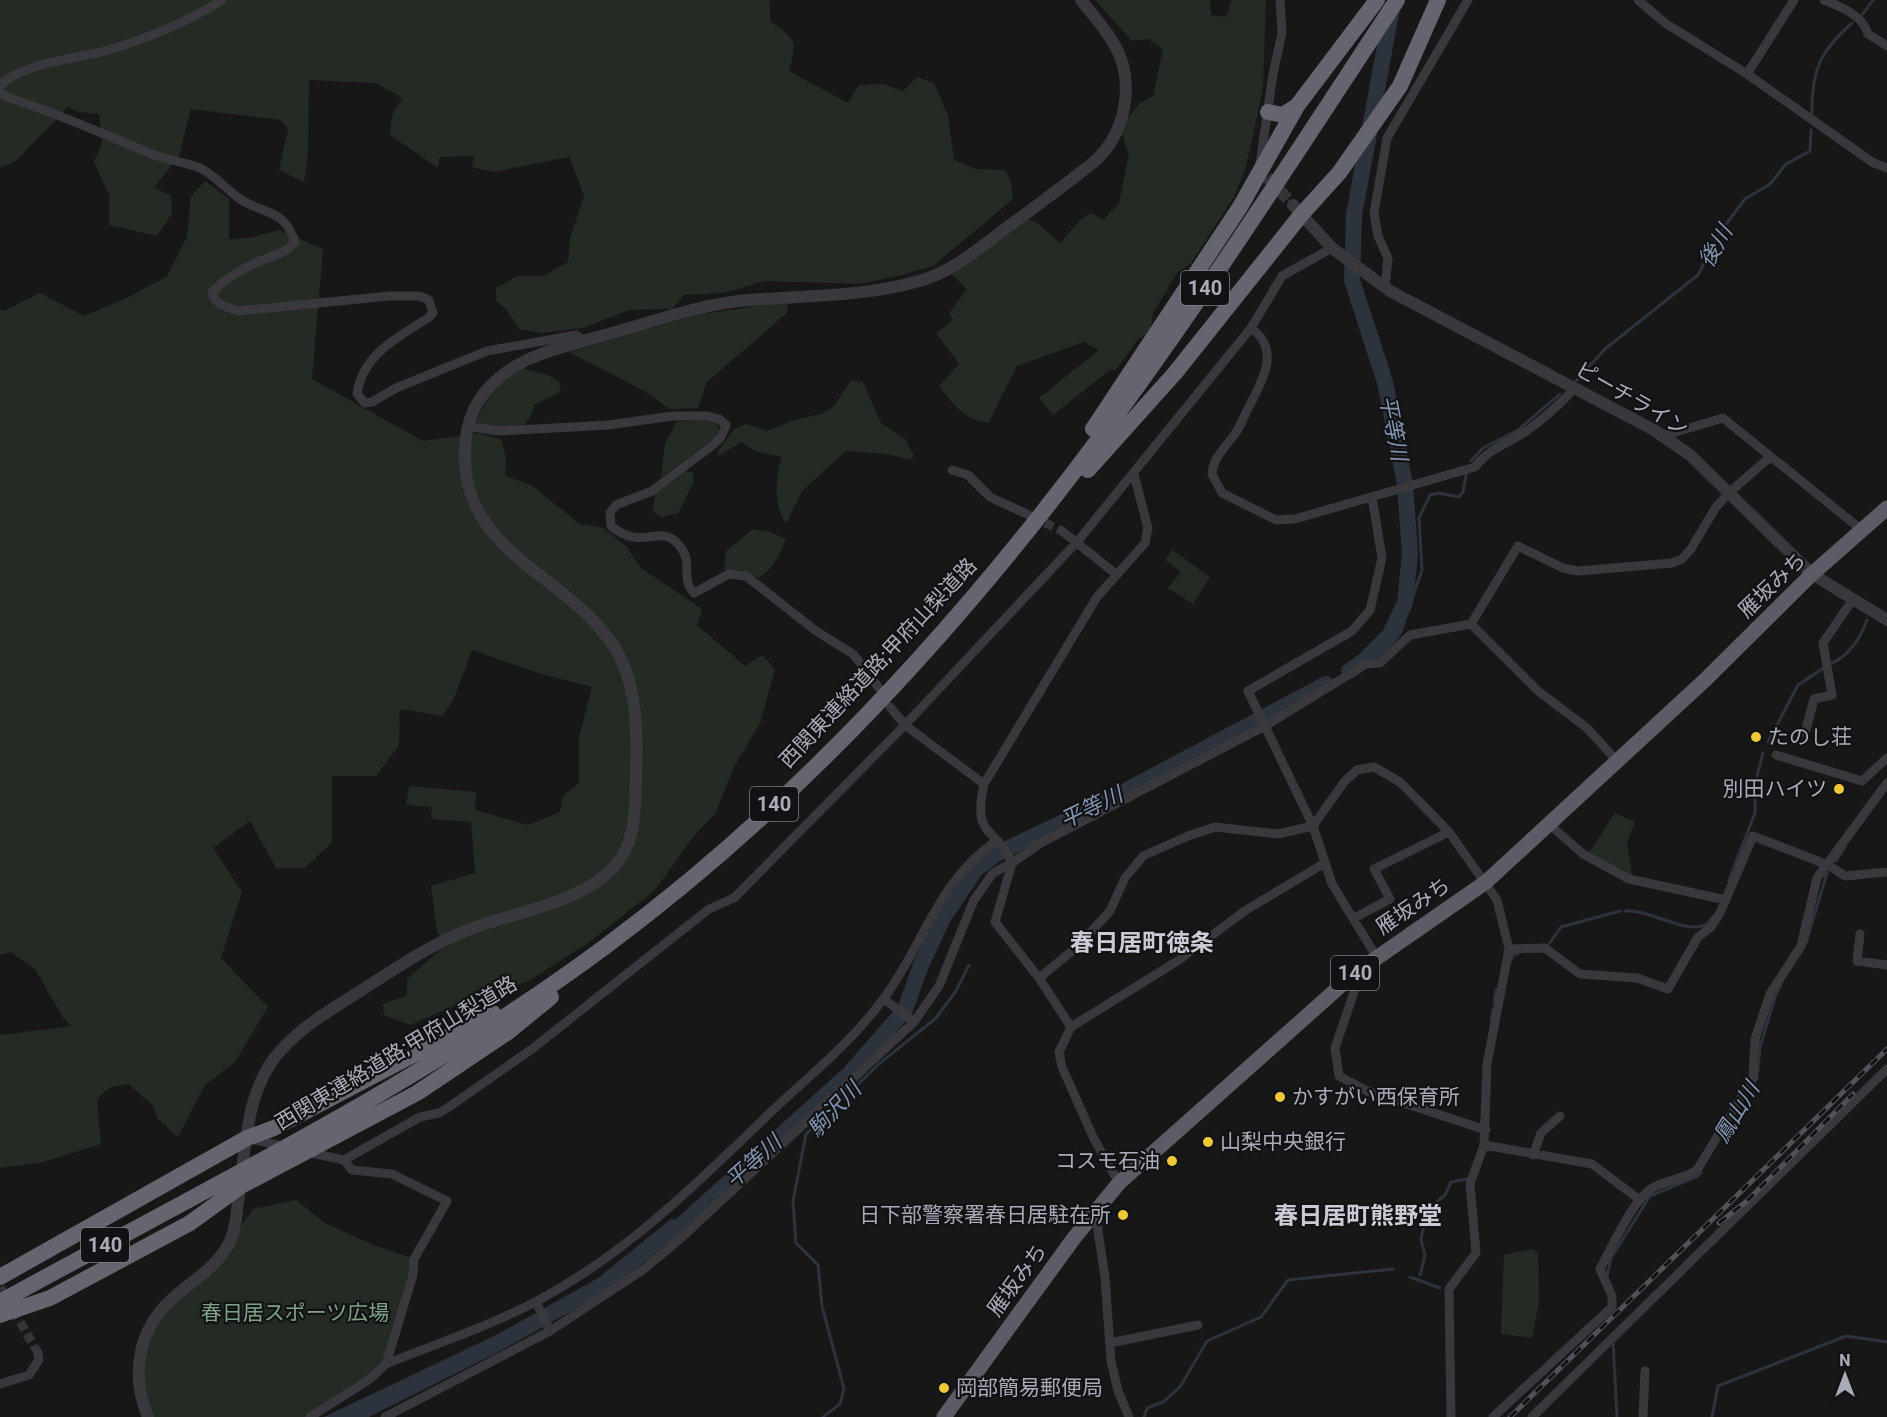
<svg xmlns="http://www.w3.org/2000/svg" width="1887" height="1417" viewBox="0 0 1887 1417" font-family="Roboto,'Noto Sans JP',sans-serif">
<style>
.green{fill:#232b24}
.water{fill:#2d333c}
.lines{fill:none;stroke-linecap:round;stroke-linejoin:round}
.stream{stroke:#2d333c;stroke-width:3}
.river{stroke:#2d333c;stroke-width:16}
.minor-tunnel{stroke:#343538;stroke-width:9;stroke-dasharray:9 4.5;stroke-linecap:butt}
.tertiary-tunnel{stroke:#343538;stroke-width:12;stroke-dasharray:12 6;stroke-linecap:butt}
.minor{stroke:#38383d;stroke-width:9}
.tertiary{stroke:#38383d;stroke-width:12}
.trunk{stroke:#5c5c65;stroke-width:15}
.motorway{stroke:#64656e;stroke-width:16}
.rail-casing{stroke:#515258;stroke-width:5}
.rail{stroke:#121214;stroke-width:3;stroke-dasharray:9;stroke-linecap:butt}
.poi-dot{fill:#efc938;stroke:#121214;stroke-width:2}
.labels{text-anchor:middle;stroke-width:4.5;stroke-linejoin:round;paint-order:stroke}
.shield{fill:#121214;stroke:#7c7e87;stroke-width:1.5}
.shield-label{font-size:20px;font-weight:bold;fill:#a9acb8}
.street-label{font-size:21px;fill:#a9acb8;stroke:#121214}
.poi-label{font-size:21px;fill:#a9acb8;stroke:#121214;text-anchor:start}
.park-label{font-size:21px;fill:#80a387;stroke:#121214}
.water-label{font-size:22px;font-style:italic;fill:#8195b2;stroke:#121214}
.quarter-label{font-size:24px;font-weight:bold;fill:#cacbd4;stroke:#121214}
</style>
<rect width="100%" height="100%" fill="#171718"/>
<!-- green -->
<path class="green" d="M0 0H769L771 22C797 40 797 40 789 71L848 103 859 85 883 84 903 91 917 77 934 83 948 115 954 160 975 169 1005 170 1011 181 1013 199 933 266 902 275 859 284 764 281 723 293 684 295 672 309 629 310 583 328 540 333 519 329 507 310 496 301V288L517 276H543L568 262 570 238 584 196 569 157 493 172 472 167 474 156 440 157 438 168 390 135 392 115 402 98 376 83 309 80 308 154 304 182 279 170 288 129 280 120 191 109 179 156 154 188 171 195 172 213 157 236 109 225V195L94 162 102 143 99 114 78 112 68 107 16 161 0 168Z
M1095 0H1210L1211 15 1226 17 1232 0H1266L1263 89 1246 166 1234 197 1191 263 1177 273 1153 313 1151 330 1136 342 1115 371 1111 369 1053 415 1039 398 1099 350 1084 342 1017 366 988 423C964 420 953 404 939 386L959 364 936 333 953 320 949 313 967 289 952 275V268L1018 218 1035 221 1060 243 1082 218 1091 213 1104 220 1119 203 1129 155 1120 128 1140 103 1153 96 1163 49 1148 39 1132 41Z
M205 181 229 199V239L249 238 279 230 323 249 312 379 423 441 479 433 502 440 506 458 505 476 531 485 580 524 603 528 626 546 641 568 702 609 697 625 745 666 762 655 775 669 761 721 733 769 715 814 694 836 655 890 591 941 527 982 468 1000 410 1025 384 1015 383 1004 407 996V979L447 944 437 932 431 886 475 873 471 822 431 819 432 807 406 805 409 786 476 792 475 810 528 825 560 812 563 796 579 783V737L592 687 538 673 472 650 454 698 443 716 400 709 399 745 376 776H332V843L304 868H276L250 821 213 848 242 892 221 958 268 1007 235 1062 205 1085 178 1137 157 1118 154 1106 128 1084 109 1088 97 1099 101 1144 40 1163 0 1168V1035L72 1026 63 1018 35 969 11 952 0 955V309L4 311 40 293 84 316 127 298 167 276 187 237 191 196Z
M788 301 787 313 707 382 698 408 670 409 646 392 569 352 696 315Z
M522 368 550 376 561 384 559 393 534 405 532 414 523 426 500 429 476 422C486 397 500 382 522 368Z
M851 380 863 382 880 422 905 439 914 456 911 460 887 454 846 451 802 491 786 524C773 503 775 479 782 457L757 452 741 442 719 456 718 451 734 429 746 424 767 431 794 420 821 414 834 406Z
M708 420 717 424 719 429 715 437 661 478 665 443 677 422Z
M686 471 693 473V484L678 513 662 517 653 512 655 494Z
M753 529 770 532 786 539C781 553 773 570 758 578L742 570H724L726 551Z
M1172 550 1210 577 1193 604 1168 588 1181 572 1165 560Z
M1615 813 1635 822 1627 842 1633 880 1587 856Z
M296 1200 325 1223 371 1244 414 1259 386 1364 310 1417H148L138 1367 147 1331 210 1268 253 1209Z
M1532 1249 1538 1253 1539 1302 1532 1338 1501 1334 1504 1255Z"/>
<!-- water -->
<path class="water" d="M671 1219 694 1224 607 1291 500 1351 369 1417H324L498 1334 598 1278Z"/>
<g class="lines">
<!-- stream -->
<path class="stream" d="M1863 14 1873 0
M1812 115C1811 72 1819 52 1852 23
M1576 381 1605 349 1698 275 1721 231 1745 199 1770 184 1786 164 1810 151 1811 130
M1471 461 1483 448 1518 430 1560 394
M1371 659 1386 650 1400 634 1422 570 1419 518 1430 495 1438 493 1459 497 1463 492 1466 475
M1832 663C1849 656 1861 637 1867 620
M1768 742 1798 685 1825 667
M1836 861 1845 847
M1729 880 1755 813V784L1763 753
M1625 911C1650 909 1684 934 1706 925L1713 917
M1806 943 1827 873
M1549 944 1561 927 1620 911
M1510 962 1513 955 1519 953
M1494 1002 1496 990
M1491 1021 1493 1009
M1757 1079 1760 1047 1776 994 1781 985
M1420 1275 1425 1256 1421 1239 1428 1209 1445 1195 1451 1182 1467 1179
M1607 1276 1611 1258 1650 1196 1698 1176 1701 1172
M1410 1277 1440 1288
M1613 1341 1617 1417
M823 1417 840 1404 844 1389 822 1306 818 1265 796 1243 793 1201 806 1134 880 1063 936 1018 956 991 969 965
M1144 1417 1147 1408 1163 1402 1180 1387 1207 1341 1261 1317 1288 1280 1393 1269
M1712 1417 1718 1386 1846 1336 1887 1342"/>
<!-- river -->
<path class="river" d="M1349 671 1365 660 1389 636 1405 603 1410 554 1405 484 1385 382 1352 280 1354 215 1392 8
M669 1236 849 1074 905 1010 921 965 943 918 976 869 996 854 1095 807 1326 684"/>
<!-- minor-tunnel -->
<path class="minor-tunnel" d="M1033 517 1062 531
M0 1287 38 1353"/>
<!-- tertiary-tunnel -->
<path class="tertiary-tunnel" d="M1267 177 1293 205"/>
<!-- minor -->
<path class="minor" d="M1638 0 1665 23 1747 74 1872 162 1887 168
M1824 0C1841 7 1863 15 1868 34L1887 46
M1747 74 1794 0
M0 86C21 62 79 59 108 50 149 38 186 23 222 0
M0 92 7 97C57 113 103 134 152 154 167 160 185 162 200 168 215 175 227 190 240 199 264 215 284 208 295 242 285 254 271 256 257 262 240 270 225 279 212 292 214 305 227 307 238 311L389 296H419L429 300 433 313 428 318C398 337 362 355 357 394L365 403 372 402 396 388 487 351 576 335 584 341
M1260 164 1273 74 1282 33 1280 0
M1385 288 1388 258 1378 236 1374 213 1387 138 1468 0
M1251 328C1278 348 1266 373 1254 397 1248 408 1243 420 1237 431 1227 446 1214 455 1212 474L1222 493 1276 520 1295 519 1475 467C1488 449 1507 444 1525 432 1544 419 1560 404 1575 388
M467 426 498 431 608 425 673 416H708L719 419 726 425 721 437 714 444 652 491 616 505 610 513 611 526C640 551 658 525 676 542 696 561 679 578 694 593L729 574 746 576 816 631 853 654 879 688
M1662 436 1723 418 1863 531
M952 470 968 475 990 497 1029 515
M1372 497 1382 558 1370 610 1352 631 1248 691 1313 826 1332 884 1376 956
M1062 531 1116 574
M1471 624 1538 691 1587 728 1617 761
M890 707 905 725 984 784
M1805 733 1814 699 1832 695 1823 643 1853 599
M1776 755 1862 781 1887 758
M1549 824 1583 854 1629 879 1726 900
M1354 918 1390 899 1374 869 1449 832
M1860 934 1857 961 1887 965
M1509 949 1545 948 1580 974 1637 978 1668 989 1698 937 1710 928 1720 913 1753 836 1828 865 1845 876 1887 872
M1355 973V989L1335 1048 1339 1076 1367 1091 1486 1130
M1039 978 1076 948 1110 911 1125 878 1143 856 1188 836 1215 827 1278 834 1313 826 1344 782 1357 770 1374 767 1400 782 1449 832 1497 900 1509 949 1487 1064 1484 1145 1470 1184 1476 1253 1449 1289 1451 1417
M884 999 914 1022
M1071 1027 1039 978 995 922 1012 863C995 824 972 840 984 784L1097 597 1145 543 1148 528 1134 475
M251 1139 285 1147
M1484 1145 1592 1164 1640 1200
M307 1152 344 1160 352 1170 392 1174 447 1201 414 1259 413 1275 386 1364 370 1379 310 1417
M1533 1155 1541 1133 1560 1116
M344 1160 420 1117 439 1113 449 1107 532 1049 709 909 734 898 905 725 1077 542 1251 328 1282 276 1332 248
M1119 1183 1094 1139 1062 1067 1059 1052 1071 1027 1179 960 1246 910 1323 864
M1095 1211 1105 1277 1111 1361 1118 1391 1129 1417
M536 1302 550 1331
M1110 1343 1198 1325
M386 1364C433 1345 492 1325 537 1301 629 1252 697 1183 772 1111 810 1075 853 1041 884 998 925 943 936 883 996 841
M0 1384 29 1375 39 1360 38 1353
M385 1417 550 1331 644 1269 680 1239 914 1022 939 986 974 900 993 873 1012 863 1039 844 1265 726 1366 664 1380 663 1410 635 1471 624 1518 546 1563 568 1578 571 1672 563 1682 559 1691 549 1716 507 1730 492 1770 457
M1493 1417 1612 1307V1296L1600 1269C1611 1249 1633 1198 1654 1187 1668 1180 1683 1179 1697 1170L1753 1078 1755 1039 1770 994 1801 946 1817 878 1887 783
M1532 1417 1887 1069
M1643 1417 1645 1371"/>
<!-- tertiary -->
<path class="tertiary" d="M1293 205 1332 248 1390 291 1654 430 1690 455 1812 574 1887 620
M148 1417C130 1375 138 1329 173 1298 191 1282 212 1270 225 1250 235 1236 236 1219 238 1202 246 1151 244 1089 282 1049 303 1026 329 1011 354 995 392 971 427 946 468 930 516 911 579 905 615 866 636 842 635 809 636 779 637 732 639 683 611 642 563 573 460 551 465 449 466 420 477 396 499 378 526 354 567 346 601 336 647 324 691 307 738 301 798 295 861 298 919 281 952 272 978 249 1005 229 1035 207 1065 185 1094 162 1126 134 1136 81 1114 44 1105 28 1092 14 1081 0"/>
<!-- trunk -->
<path class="trunk" d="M944 1417 1074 1238 1119 1183 1355 973 1486 882 1705 680 1812 574 1887 508"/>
<!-- motorway -->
<path class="motorway" d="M1268 112 1283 115 1297 106
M1093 429 1240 207 1297 106 1377 0
M1088 470 1175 373 1301 215 1339 173 1400 86 1438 0
M0 1277 247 1138 274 1128 493 1013
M0 1302C205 1189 418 1086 606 946 798 804 965 620 1107 428 1209 290 1302 144 1397 0
M0 1315 50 1298 190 1223 241 1186 417 1093 508 1032 551 997"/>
<defs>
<path id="rail" d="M1719 1223 1747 1201 1853 1094
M1510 1417 1887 1049"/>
</defs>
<!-- rail casing -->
<use href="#rail" class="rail-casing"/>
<!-- rail -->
<use href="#rail" class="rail"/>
</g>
<!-- markers -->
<g class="poi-dot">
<circle cx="1756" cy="737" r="6"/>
<circle cx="1839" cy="789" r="6"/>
<circle cx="1280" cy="1097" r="6"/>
<circle cx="1208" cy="1142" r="6"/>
<circle cx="1172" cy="1161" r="6"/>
<circle cx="1123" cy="1215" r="6"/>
<circle cx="944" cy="1388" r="6"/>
</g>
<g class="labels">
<!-- shield labels -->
<g class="shield">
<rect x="1181" y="271" width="48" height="34" rx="4.5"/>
<rect x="750" y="787" width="48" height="34" rx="4.5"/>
<rect x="1331" y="956" width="48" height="34" rx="4.5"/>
<rect x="81" y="1228" width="48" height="34" rx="4.5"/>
</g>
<g class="shield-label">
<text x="1205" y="295">140</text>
<text x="774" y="811">140</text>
<text x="1355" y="980">140</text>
<text x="105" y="1252">140</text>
</g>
<!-- street labels -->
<g class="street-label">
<text transform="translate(1632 399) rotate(30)" y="7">ピーチライン</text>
<text transform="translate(1772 585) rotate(-44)" y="7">雁坂みち</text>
<text transform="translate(878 663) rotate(-47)" y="7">西関東連絡道路;甲府山梨道路</text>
<text transform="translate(1413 906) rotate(-34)" y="7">雁坂みち</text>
<text transform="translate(396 1053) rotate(-31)" y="7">西関東連絡道路;甲府山梨道路</text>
<text transform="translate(1017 1280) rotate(-54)" y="7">雁坂みち</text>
</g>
<!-- poi labels -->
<g class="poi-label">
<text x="1768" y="744">たのし荘</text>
<text x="1827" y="796" text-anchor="end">別田ハイツ</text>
<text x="1292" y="1104">かすがい西保育所</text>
<text x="1220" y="1149">山梨中央銀行</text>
<text x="1160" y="1168" text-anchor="end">コスモ石油</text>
<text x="1111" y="1222" text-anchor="end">日下部警察署春日居駐在所</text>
<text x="956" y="1395">岡部簡易郵便局</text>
</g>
<!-- park labels -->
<g class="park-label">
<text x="295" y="1320">春日居スポーツ広場</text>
</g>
<!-- water labels -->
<g class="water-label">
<text transform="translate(1715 246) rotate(-60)" y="8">後川</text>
<text transform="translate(1394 428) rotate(79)" y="8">平等川</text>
<text transform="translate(1091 807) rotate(-26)" y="8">平等川</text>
<text transform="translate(834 1109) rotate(-47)" y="8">駒沢川</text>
<text transform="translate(1736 1112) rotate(-59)" y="8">鳳山川</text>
<text transform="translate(753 1161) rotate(-42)" y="8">平等川</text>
</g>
<!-- quarter labels -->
<g class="quarter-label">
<text x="1142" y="951">春日居町徳条</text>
<text x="1358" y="1224">春日居町熊野堂</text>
</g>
</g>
<!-- north arrow -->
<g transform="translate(1845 1375)" stroke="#121214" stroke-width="4.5" paint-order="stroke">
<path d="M0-4.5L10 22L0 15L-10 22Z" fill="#a9acb8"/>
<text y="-9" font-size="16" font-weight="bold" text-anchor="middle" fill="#a9acb8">N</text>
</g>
</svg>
